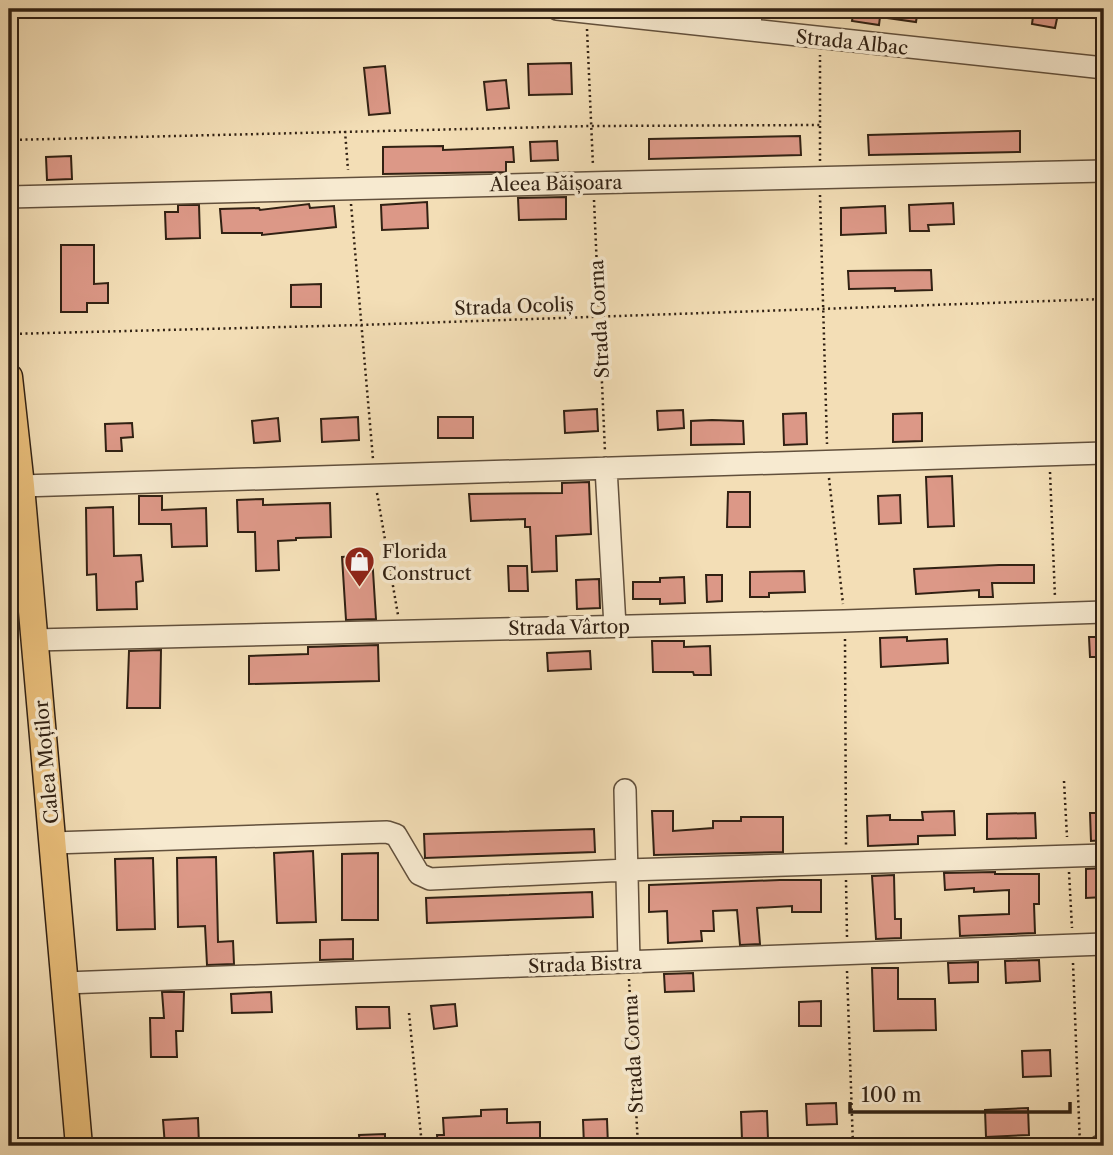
<svg xmlns="http://www.w3.org/2000/svg" width="1113" height="1155" viewBox="0 0 1113 1155" font-family="'Libre Caslon Text',serif">
<style>
.building{fill:#dc9887;stroke:#312113;stroke-width:2}
.lines{fill:none;stroke-linecap:round;stroke-linejoin:round}
.minor-casing{stroke:#62503c;stroke-width:24}
.major-casing{stroke:#312113;stroke-width:29}
.path{stroke:#312113;stroke-width:2.5;stroke-dasharray:2 3.5;stroke-linecap:butt}
.minor{stroke:#f7ead0;stroke-width:21}
.major{stroke:#eabf7b;stroke-width:26}
.labels{text-anchor:middle;stroke-width:7;stroke-linejoin:round;paint-order:stroke}
.street-label{font-size:19px;fill:#312113;stroke:#f7ead0}
.poi-label{font-size:19px;fill:#312113;stroke:#f7ead0;text-anchor:start}
</style>
<rect width="100%" height="100%" fill="#f3deb6"/>
<filter id="stains"><feTurbulence type="fractalNoise" baseFrequency=".00286" numOctaves="4"/><feColorMatrix values="0 0 0 0 .2 0 0 0 0 .09 0 0 0 0 .02 0 0 0 .5 -.17"/></filter>
<radialGradient id="worn" r=".72"><stop offset=".6" stop-color="#630" stop-opacity="0"/><stop offset="1" stop-color="#630" stop-opacity=".3"/></radialGradient>
<!-- building -->
<path class="building" d="M854 9H918L916 22 880 17 879 25 852 21Z
M1034 9H1059L1055 28 1032 24Z
M571 63 572 94 529 95 528 64Z
M385 66 390 113 369 115 364 68Z
M506 80 509 108 487 110 484 82Z
M1020 131V152L869 155 868 135Z
M800 136 801 155 649 159V139Z
M557 141 558 160 531 161 530 142Z
M443 146V150L513 147 514 162H506V172L383 174V147Z
M71 156 72 179 47 180 46 157Z
M566 197V219L519 220 518 198Z
M427 202 428 228 382 230 381 205Z
M953 203 954 224 928 225 929 231H910L909 205Z
M309 204 310 208 334 206 336 227 262 235V233H222L220 209 259 208 260 210Z
M178 205H199L200 238 166 239 165 212H178Z
M885 206 886 233 841 235V208Z
M61 245H94V284L108 283V303H87V312H61Z
M931 270 932 290 895 291V288L849 289 848 271Z
M321 284V307H291V285Z
M597 409 598 431 565 433 564 411Z
M683 410 684 428 658 430 657 411Z
M806 413 807 444 784 445 783 414Z
M922 413V441L893 442V414Z
M358 417 359 440 322 442 321 419Z
M438 417H473V438H438Z
M278 418 280 441 254 443 252 421Z
M712 420 743 421 744 444 691 445V421Z
M132 423 133 437 121 438 122 451H106L105 424Z
M952 476 954 526 928 527 926 477Z
M589 482 591 534 556 536 557 571 532 572 530 527H525V519L471 521 469 494 562 493V483Z
M728 492H750V527H727Z
M900 495 901 523 879 524 878 496Z
M139 496H162V510L206 508 207 546 172 547 171 524H139Z
M263 499V505L330 503 331 537 296 538V540L278 541 279 570 256 571 255 532H238L237 500Z
M113 507 114 556 141 555 143 581 136 582 137 609 97 610 96 574 87 575 86 508Z
M372 555 376 619 346 620 342 557Z
M999 565H1034V583H992L993 597H979V590L916 594 914 569Z
M508 566H527L528 591H509Z
M804 571 805 592 769 593V597H750V572Z
M706 575H722V601L707 602Z
M684 577 685 603 660 604V599H633V582H660V578Z
M599 579 600 608 577 609 576 580Z
M907 637V641L947 639 948 663 881 667 880 638Z
M1089 637H1104V657H1090Z
M652 641H684V647L710 646 711 675H694L693 672H653Z
M378 645 379 681 249 684V656L308 654V647Z
M161 650 160 708H127L129 651Z
M590 651 591 669 548 671 547 653Z
M652 811H673V831L713 828V821H741V817H783V852L654 855Z
M954 811 955 835 918 836V844L868 846 867 816 890 815V820H923L922 812Z
M1035 813 1036 838 987 839V814Z
M1090 813H1104V840L1091 841Z
M594 829 595 852 425 858 424 834Z
M313 851 316 922 277 923 274 853Z
M378 853V920H342V854Z
M216 857 218 942 233 941 234 964 207 965 205 926 178 927 177 858Z
M153 858 155 929 117 930 115 859Z
M1104 868V897L1086 898V869Z
M995 872V874H1039V904H1034L1035 933 960 936 959 916 1009 914V890L974 892V888L945 890 944 873Z
M894 875 895 919H901V938L876 939 872 876Z
M780 880H821V912H792V906L757 908 760 944 740 945 737 910 713 911 714 931H701L702 941 668 943 667 911 649 912V885Z
M592 892 593 917 427 923 426 898Z
M353 939V959L320 960V940Z
M1039 960 1040 981 1006 983 1005 961Z
M978 962V982L949 983 948 963Z
M872 968H898V999H935L936 1030 874 1031Z
M693 973 694 991 665 992 664 974Z
M162 992H184L183 1031H176L177 1057H151L150 1018H164Z
M271 992 272 1012 232 1013 231 994Z
M821 1001V1026H799V1002Z
M455 1004 457 1026 434 1029 431 1006Z
M356 1007H389L390 1028 357 1029Z
M1050 1050 1051 1076 1023 1077 1022 1051Z
M836 1103 837 1124 807 1125 806 1104Z
M1028 1108 1029 1135 986 1137 985 1110Z
M507 1109V1123L540 1122V1146H516V1143L438 1146 437 1135H444L443 1118 481 1116V1110Z
M767 1111 768 1139 742 1140 741 1112Z
M198 1118 199 1145 165 1146 163 1120Z
M607 1119 608 1146H584L583 1120Z
M385 1134V1146H360L359 1135Z"/>
<g class="lines">
<defs>
<path id="minor" d="M557 9 1104 68
M750 30 751 9
M9 197C374 186 739 181 1104 171
M606 468 615 626
M21 486 1104 453
M9 596 30 595
M34 640 844 621 1104 612
M625 790 629 962
M53 843 387 832 396 835 419 874 430 879 627 870 1104 855
M65 983 1104 944
M1100 1146H1104"/>
<path id="major" d="M9 377 21 486 79 1146"/>
</defs>
<!-- minor casing -->
<use href="#minor" class="minor-casing"/>
<!-- major casing -->
<use href="#major" class="major-casing"/>
<!-- path -->
<path class="path" d="M587 29 593 166
M345 131 348 170
M9 140 591 126 820 125
M820 161V55
M820 195 827 444
M594 200 605 452
M351 204 373 459
M9 334 361 325 1104 299
M1050 472 1055 598
M829 478 843 604
M377 493 398 615
M845 639 846 846
M1064 781 1067 837
M1069 872 1072 928
M846 880 847 937
M1073 963 1080 1146
M847 971 853 1146
M629 979 638 1146
M409 1013 422 1146"/>
<!-- minor -->
<use href="#minor" class="minor"/>
<!-- major -->
<use href="#major" class="major"/>
</g>
<!-- icons -->
<defs>
<symbol id="shop-pin" viewBox="-11 -11 22 30"><path d="M0 17L-7.5 6A9.5 9.5 0 1 1 7.5 6Z" fill="#8f2418" stroke="#f7ead0"/><path d="M-5-2.5h2.3a2.7 3.5 0 0 1 5.4 0H5L5.5 6h-11ZM-1.5-2.5h3a1.5 2.3 0 0 0-3 0Z" fill="#fff"/></symbol>
</defs>
<g fill-rule="evenodd">
<use href="#shop-pin" x="342" y="544" width="35" height="47"/>
</g>
<g class="labels">
<!-- street labels -->
<g class="street-label">
<text transform="translate(852 42) rotate(6)" y="7">Strada Albac</text>
<text transform="translate(556 183) rotate(-1)" y="7">Aleea Băișoara</text>
<text transform="translate(514 306) rotate(-2)" y="7">Strada Ocoliș</text>
<text transform="translate(599 319) rotate(-93)" y="7">Strada Corna</text>
<text transform="translate(569 627) rotate(-1)" y="7">Strada Vârtop</text>
<text transform="translate(46 762) rotate(-95)" y="7">Calea Moților</text>
<text transform="translate(585 964) rotate(-2)" y="7">Strada Bistra</text>
<text transform="translate(633 1054) rotate(-93)" y="7">Strada Corna</text>
</g>
<!-- poi labels -->
<g class="poi-label">
<text x="382" y="558">Florida<tspan x="382" dy="22">Construct</tspan></text>
</g>
</g>
<!-- margin -->
<rect width="1113" height="1155" fill="none" stroke="#f3deb6" stroke-width="35"/>
<rect x="10" y="10" width="1092" height="1134" fill="none" stroke="#312113" stroke-width="3.5"/>
<rect x="18" y="18" width="1078" height="1120" fill="none" stroke="#312113" stroke-width="2"/>
<!-- scale -->
<path d="M850 1102v10h220v-10" fill="none" stroke="#312113" stroke-width="3.5"/>
<text x="861" y="1102" font-size="21" fill="#312113" stroke="#f7ead0" stroke-width="5" paint-order="stroke">100 m</text>
<rect width="100%" height="100%" filter="url(#stains)"/>
<rect width="100%" height="100%" fill="url(#worn)"/>
</svg>
